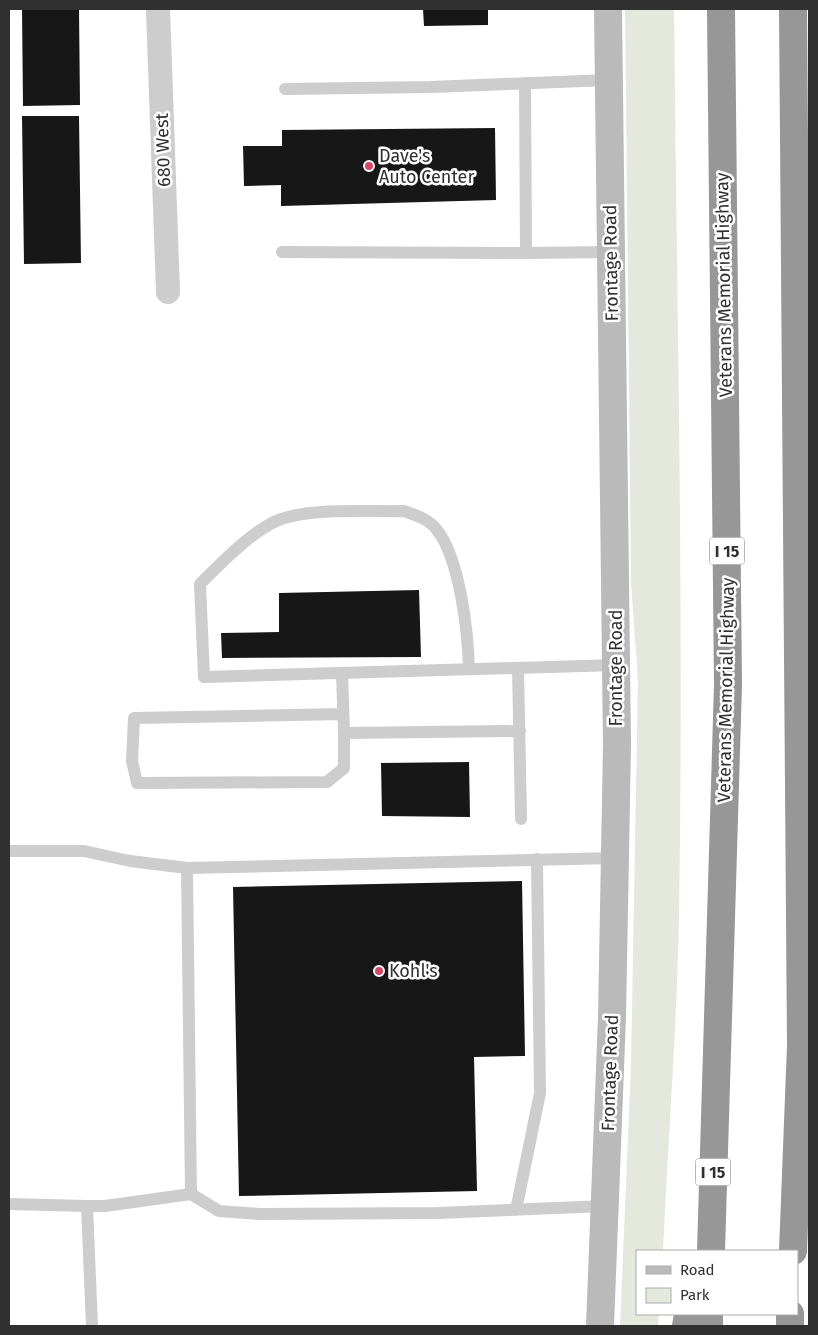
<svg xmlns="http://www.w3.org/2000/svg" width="818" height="1335" viewBox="0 0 818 1335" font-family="'Fira Sans',sans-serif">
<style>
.green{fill:#e5e8dd}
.building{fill:#171717}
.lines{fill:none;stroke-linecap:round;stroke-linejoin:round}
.lane{stroke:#cdcdcd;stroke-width:12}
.street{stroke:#cdcdcd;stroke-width:24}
.secondary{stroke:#bababa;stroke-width:28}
.highway{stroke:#979797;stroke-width:28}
.poi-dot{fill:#d34767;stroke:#fff;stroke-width:2}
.labels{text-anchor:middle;stroke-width:5;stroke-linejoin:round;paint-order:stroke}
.shield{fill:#fff;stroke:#6e6e6e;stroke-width:1}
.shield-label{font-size:16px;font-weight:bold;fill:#303030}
.street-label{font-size:18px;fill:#303030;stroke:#fff}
.poi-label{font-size:18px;fill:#303030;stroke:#fff;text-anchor:start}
</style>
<rect width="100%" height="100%" fill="#fff"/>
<!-- green -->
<path class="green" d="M625 9H674C677 311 684 613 679 914 677 1027 668 1139 663 1251H637V1314H659L658 1326H620L631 1065 638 681 631 583Z"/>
<!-- building -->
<path class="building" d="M22 9H79L80 105 23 106Z
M423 9H488V25L424 26Z
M22 116H79L81 263 24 264Z
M495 128 496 200 281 206V185L244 186 243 146H282V130Z
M419 590 421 657 222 658 221 633 279 632V593Z
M469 762 470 817 382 816 381 763Z
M522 881 525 1056 474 1057 477 1191 239 1196 233 887Z"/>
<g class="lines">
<!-- lane -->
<path class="lane" d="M525 83 526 253 611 252
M285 89 430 87 609 80
M282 252 526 253
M518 668 521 819
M469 669C468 633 460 559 437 530 430 520 416 515 404 511 369 512 305 507 274 522 248 535 220 564 200 584L204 677 617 665
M342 673 344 733 520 731
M343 714 134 718 132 761 137 783 327 782 344 768V733
M9 851H84L130 861 187 868 615 858
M191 1194 219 1211 260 1214 438 1213 605 1206
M9 1204 87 1206 92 1326
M87 1206H105L191 1194 187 868
M516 1210 540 1093 537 859"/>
<!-- street -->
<path class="street" d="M158 9 168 292"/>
<!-- secondary -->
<path class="secondary" d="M600 1326 612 1017 617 745 608 9"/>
<!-- highway -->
<path class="highway" d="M793 9 801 1045 793 1251
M711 1251 728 685 721 9
M686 1326 688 1314
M709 1326V1314
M790 1326V1314"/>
</g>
<!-- markers -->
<g class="poi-dot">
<circle cx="369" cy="166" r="5"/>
<circle cx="379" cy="971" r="5"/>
</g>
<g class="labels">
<!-- shield labels -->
<g class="shield">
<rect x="709.5" y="537.5" width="35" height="27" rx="4"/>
<rect x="695.5" y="1158.5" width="35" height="27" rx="4"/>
</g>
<g class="shield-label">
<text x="727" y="557">I 15</text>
<text x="713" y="1178">I 15</text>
</g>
<!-- street labels -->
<g class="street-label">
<text transform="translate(163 150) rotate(-92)" y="6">680 West</text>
<text transform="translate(611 263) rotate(-91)" y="6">Frontage Road</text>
<text transform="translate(724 285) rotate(-91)" y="6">Veterans Memorial Highway</text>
<text transform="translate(616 668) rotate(-90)" y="6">Frontage Road</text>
<text transform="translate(726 690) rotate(-89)" y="6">Veterans Memorial Highway</text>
<text transform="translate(610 1073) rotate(-88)" y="6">Frontage Road</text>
</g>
<!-- poi labels -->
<g class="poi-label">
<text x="379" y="162">Dave's<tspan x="379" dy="21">Auto Center</tspan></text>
<text x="389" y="977">Kohl's</text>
</g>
</g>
<!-- border -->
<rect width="818" height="1335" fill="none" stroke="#303030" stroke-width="20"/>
<!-- legend -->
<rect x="636" y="1250" width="162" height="65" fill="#ffffff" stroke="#acacac"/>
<rect x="646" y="1266" width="25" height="8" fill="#bababa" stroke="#acacac"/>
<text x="680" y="1275" font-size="15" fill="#303030">Road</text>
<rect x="646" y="1288" width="25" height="15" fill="#e5e8dd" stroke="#acacac"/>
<text x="680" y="1300" font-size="15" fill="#303030">Park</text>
</svg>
